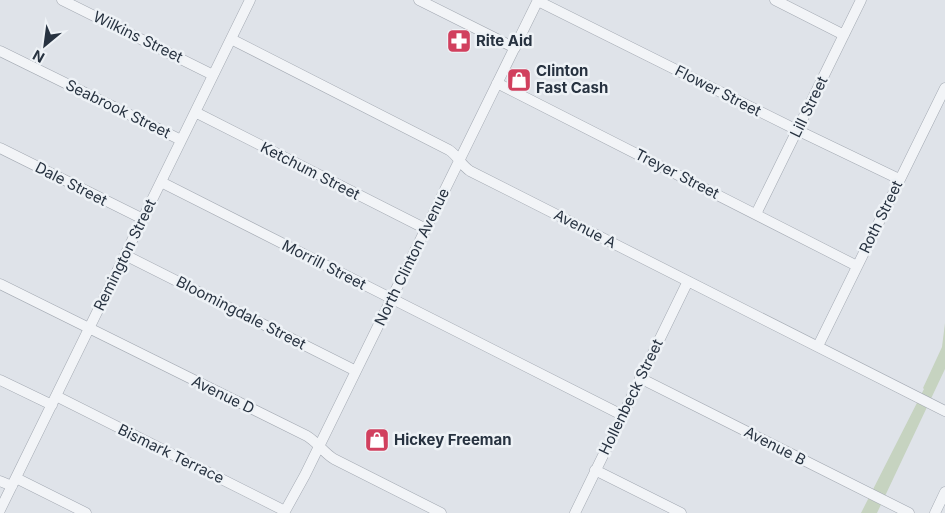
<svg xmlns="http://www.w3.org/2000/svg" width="945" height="513" viewBox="0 0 945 513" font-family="Inter,sans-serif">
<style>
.green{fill:#c6d3c0}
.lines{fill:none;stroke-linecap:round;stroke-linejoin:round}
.minor-casing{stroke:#a4aab3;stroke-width:11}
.minor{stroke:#f2f4f7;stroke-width:10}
.labels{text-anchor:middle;stroke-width:5;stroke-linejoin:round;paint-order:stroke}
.street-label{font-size:15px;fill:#273240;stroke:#eef2f6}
.poi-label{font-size:15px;font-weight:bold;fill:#273240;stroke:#eef2f6;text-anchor:start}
</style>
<rect width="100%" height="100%" fill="#dfe3e9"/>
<!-- green -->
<path class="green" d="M945 323V369L877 513H861L924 389 923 388 942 347Z"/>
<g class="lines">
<defs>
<path id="minor" d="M62 0 213 75
M419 0 515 48
M775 0 844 35
M538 1 797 130 899 179
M231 39 449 150C458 156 461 165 470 171L945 411
M0 51 181 140
M497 83 857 266
M195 112 426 229
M0 148 143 219
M161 182 622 415
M756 214 861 0
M125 255 356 371
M0 284 307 436C317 442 324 453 334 459L441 513
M818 346 945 88
M640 378 909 513
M0 380 52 405
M56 396 285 511
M595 470 681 513
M16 478 86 513
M0 481 12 486
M0 510 250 0
M284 513 305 475 356 371 538 0
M575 513 688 281
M935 513 945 492"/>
</defs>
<!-- minor casing -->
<use href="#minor" class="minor-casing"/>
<!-- minor -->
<use href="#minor" class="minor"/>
</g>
<!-- icons -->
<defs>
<symbol id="pharmacy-square" viewBox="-11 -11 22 22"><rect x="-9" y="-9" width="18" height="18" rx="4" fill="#d1405e" stroke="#eef2f6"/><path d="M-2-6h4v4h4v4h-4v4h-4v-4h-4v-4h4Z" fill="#fff"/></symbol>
<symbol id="shop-square" viewBox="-11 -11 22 22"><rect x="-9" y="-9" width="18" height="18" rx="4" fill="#d1405e" stroke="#eef2f6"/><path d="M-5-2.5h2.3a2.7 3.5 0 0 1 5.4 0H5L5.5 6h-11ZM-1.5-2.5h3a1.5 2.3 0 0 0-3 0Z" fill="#fff"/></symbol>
</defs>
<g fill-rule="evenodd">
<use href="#pharmacy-square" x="445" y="27" width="28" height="28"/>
<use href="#shop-square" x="505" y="66" width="28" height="28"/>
<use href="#shop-square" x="363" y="426" width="28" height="28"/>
</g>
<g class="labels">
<!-- street labels -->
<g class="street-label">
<text transform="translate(138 37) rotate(26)" y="5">Wilkins Street</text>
<text transform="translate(718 91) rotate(27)" y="5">Flower Street</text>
<text transform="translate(809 107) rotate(-64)" y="5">Lill Street</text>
<text transform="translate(118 109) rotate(26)" y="5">Seabrook Street</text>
<text transform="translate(310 171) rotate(27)" y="5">Ketchum Street</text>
<text transform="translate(677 174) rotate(27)" y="5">Treyer Street</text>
<text transform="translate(71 184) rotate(27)" y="5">Dale Street</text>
<text transform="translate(881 217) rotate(-64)" y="5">Roth Street</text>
<text transform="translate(585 229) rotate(27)" y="5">Avenue A</text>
<text transform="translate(125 255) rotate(-64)" y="5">Remington Street</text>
<text transform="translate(412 257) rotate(-64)" y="5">North Clinton Avenue</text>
<text transform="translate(324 265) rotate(27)" y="5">Morrill Street</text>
<text transform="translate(241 313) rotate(27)" y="5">Bloomingdale Street</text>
<text transform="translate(223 395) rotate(26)" y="5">Avenue D</text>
<text transform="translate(631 397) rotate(-64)" y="5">Hollenbeck Street</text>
<text transform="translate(775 446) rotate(27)" y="5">Avenue B</text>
<text transform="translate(171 454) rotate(26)" y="5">Bismark Terrace</text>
</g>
<!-- poi labels -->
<g class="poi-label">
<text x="476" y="46">Rite Aid</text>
<text x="536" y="76">Clinton<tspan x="536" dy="17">Fast Cash</tspan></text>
<text x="394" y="445">Hickey Freeman</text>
</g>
</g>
<!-- north arrow -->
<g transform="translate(45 45) rotate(209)" stroke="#eef2f6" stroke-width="4" paint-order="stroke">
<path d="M0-4L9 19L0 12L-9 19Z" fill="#273240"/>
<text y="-8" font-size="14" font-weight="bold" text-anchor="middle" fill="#273240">N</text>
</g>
</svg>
